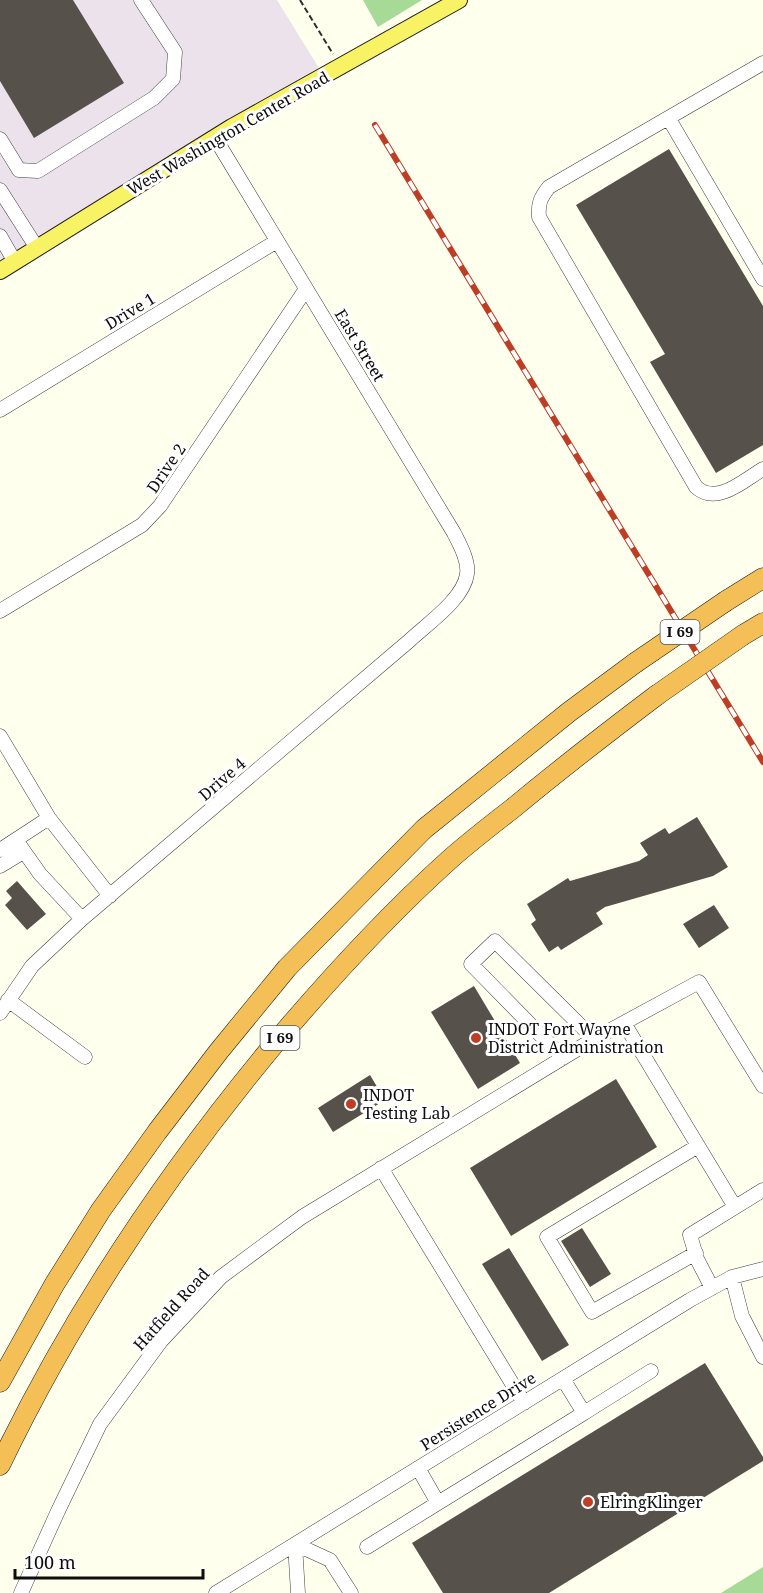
<svg xmlns="http://www.w3.org/2000/svg" width="763" height="1593" viewBox="0 0 763 1593" font-family="'Noto Serif',serif">
<style>
.industrial{fill:#ece2eb}
.forest{fill:#a7da97}
.building{fill:#56514a}
.lines{fill:none;stroke-linecap:round;stroke-linejoin:round}
.minor-casing{stroke:#404040;stroke-width:15}
.major-casing{stroke:#1e1e1e;stroke-width:18}
.highway-casing{stroke:#1e1e1e;stroke-width:21}
.path{stroke:#2f2f2f;stroke-width:2;stroke-dasharray:6 3;stroke-linecap:butt}
.minor{stroke:#fff;stroke-width:14}
.major{stroke:#f8f265;stroke-width:16}
.highway{stroke:#f4bf57;stroke-width:20}
.rail-casing{stroke:#bd3d25;stroke-width:6}
.rail{stroke:#fff;stroke-width:4;stroke-dasharray:11;stroke-linecap:butt}
.highway-bridge-casing{stroke:#1e1e1e;stroke-width:21;stroke-linecap:butt}
.highway-bridge{stroke:#f4bf57;stroke-width:20}
.poi-dot{fill:#bd3d25;stroke:#fff;stroke-width:2}
.labels{text-anchor:middle;stroke-width:6;stroke-linejoin:round;paint-order:stroke}
.shield{fill:#fff;stroke:#565656;stroke-width:1.5}
.shield-label{font-size:15px;font-weight:bold;fill:#0d0d0d}
.street-label{font-size:16px;fill:#0d0d0d;stroke:#fff}
.poi-label{font-size:16px;fill:#0d0d0d;stroke:#fff;text-anchor:start}
</style>
<rect width="100%" height="100%" fill="#ffe"/>
<!-- industrial -->
<path class="industrial" d="M0 0H277L319 68 0 264Z"/>
<!-- forest -->
<path class="forest" d="M363 0H422L378 27Z
M763 1567V1593H721Z"/>
<!-- building -->
<path class="building" d="M0 0H73L124 83 34 138 0 81Z
M669 149 763 306V445L716 473 650 362 665 354 576 205Z
M697 817 728 867 713 876 605 907 596 913 603 924 561 950 558 946 549 952 531 924 536 920 527 904 568 878 570 881 639 861 648 855 640 843 665 828 669 834Z
M17 881 46 914 27 930 5 905 12 898 6 891Z
M714 905 729 928 699 948 683 924Z
M474 986 520 1063 478 1089 431 1012Z
M370 1075 385 1100 333 1132 318 1108Z
M616 1079 657 1147 511 1236 470 1168Z
M582 1228 611 1274 590 1287 561 1241Z
M509 1248 569 1345 542 1361 482 1264Z
M705 1363 763 1457V1461L549 1593H443L412 1543Z"/>
<g class="lines">
<defs>
<path id="minor" d="M763 63 549 187C540 198 538 204 539 217L696 487C717 506 744 480 763 469
M669 119 763 279
M0 139 19 170 38 171 154 98 173 79 175 52 141 0
M0 190 37 248
M0 236 15 262
M0 410 277 241
M0 611 142 525 160 506 306 289
M0 736 49 818 110 896
M16 840 40 874 82 919
M0 850 49 818
M0 866 23 852
M8 1000 85 1057
M0 1013 32 966 82 919 409 641C427 624 464 599 467 574 469 561 460 545 454 533L215 138
M624 1023 735 1207
M563 1058 471 964 495 941 594 1039
M381 1168 524 1403
M696 1253 592 1312 547 1237 698 1146
M732 1277 742 1316 763 1357
M712 1288 697 1259 690 1235 763 1190
M584 1413 651 1371
M418 1468 438 1503 584 1413 563 1379
M367 1547 438 1503
M21 1593 58 1511 100 1424 161 1341 221 1277 302 1217 594 1039 699 982 763 1086
M216 1593 690 1300 732 1277 763 1269
M298 1593 295 1544 330 1560 351 1593"/>
<path id="major" d="M0 271 232 127 459 0"/>
<path id="highway" d="M726 601 763 578
M743 635 763 623
M0 1382 54 1285 101 1210 157 1132 219 1051 287 968 424 829 569 712 635 663
M0 1465C74 1311 171 1167 281 1036 333 975 388 915 448 861 468 843 490 826 512 809 559 770 608 732 657 695"/>
</defs>
<!-- minor casing -->
<use href="#minor" class="minor-casing"/>
<!-- major casing -->
<use href="#major" class="major-casing"/>
<!-- highway casing -->
<use href="#highway" class="highway-casing"/>
<!-- path -->
<path class="path" d="M300 0 333 54"/>
<!-- minor -->
<use href="#minor" class="minor"/>
<!-- major -->
<use href="#major" class="major"/>
<!-- highway -->
<use href="#highway" class="highway"/>
<defs>
<path id="rail" d="M375 125 763 762"/>
</defs>
<!-- rail casing -->
<use href="#rail" class="rail-casing"/>
<!-- rail -->
<use href="#rail" class="rail"/>
<defs>
<path id="highway-bridge" d="M635 663 726 601
M657 695 743 635"/>
</defs>
<!-- highway-bridge casing -->
<use href="#highway-bridge" class="highway-bridge-casing"/>
<!-- highway-bridge -->
<use href="#highway-bridge" class="highway-bridge"/>
</g>
<!-- markers -->
<g class="poi-dot">
<circle cx="476" cy="1038" r="6"/>
<circle cx="351" cy="1104" r="6"/>
<circle cx="588" cy="1502" r="6"/>
</g>
<g class="labels">
<!-- shield labels -->
<g class="shield">
<rect x="660.5" y="620" width="39" height="24" rx="4.5"/>
<rect x="260.5" y="1026" width="39" height="24" rx="4.5"/>
</g>
<g class="shield-label">
<text x="680" y="637">I 69</text>
<text x="280" y="1043">I 69</text>
</g>
<!-- street labels -->
<g class="street-label">
<text transform="translate(228 133) rotate(-30)" y="6">West Washington Center Road</text>
<text transform="translate(130 311) rotate(-31)" y="6">Drive 1</text>
<text transform="translate(360 345) rotate(59)" y="6">East Street</text>
<text transform="translate(166 468) rotate(-56)" y="6">Drive 2</text>
<text transform="translate(222 779) rotate(-41)" y="6">Drive 4</text>
<text transform="translate(171 1309) rotate(-48)" y="6">Hatfield Road</text>
<text transform="translate(478 1411) rotate(-32)" y="6">Persistence Drive</text>
</g>
<!-- poi labels -->
<g class="poi-label">
<text x="488" y="1035">INDOT Fort Wayne<tspan x="488" dy="18">District Administration</tspan></text>
<text x="363" y="1101">INDOT<tspan x="363" dy="18">Testing Lab</tspan></text>
<text x="600" y="1508">ElringKlinger</text>
</g>
</g>
<!-- scale -->
<path d="M15 1569v9h188v-9" fill="none" stroke="#0d0d0d" stroke-width="3"/>
<text x="24" y="1569" font-size="18" fill="#0d0d0d" stroke="#ffffff" stroke-width="4.5" paint-order="stroke">100 m</text>
</svg>
